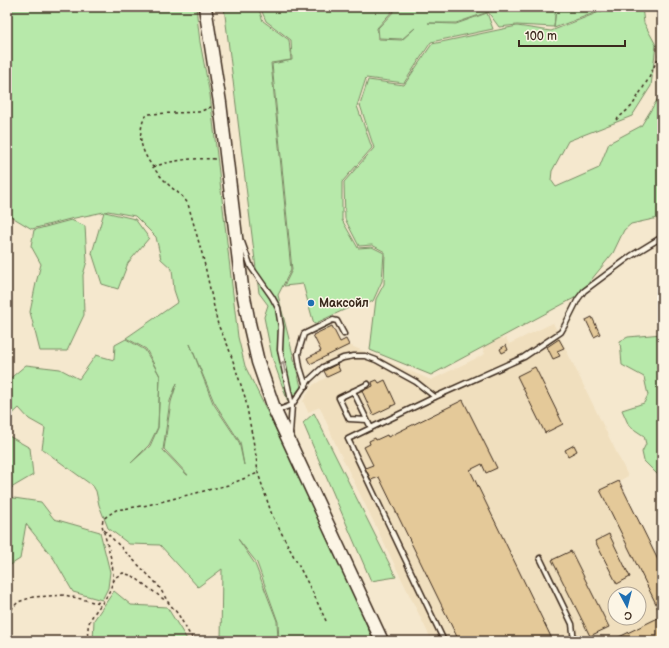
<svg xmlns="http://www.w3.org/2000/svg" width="669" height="648" viewBox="0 0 669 648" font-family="'Balsamiq Sans',sans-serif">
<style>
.built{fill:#f0dfbe;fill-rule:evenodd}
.green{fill:#b7e9aa;stroke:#798a64;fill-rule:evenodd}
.building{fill:#e4c999;stroke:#3b2a1e}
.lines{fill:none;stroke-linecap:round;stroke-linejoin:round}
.service-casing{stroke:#3b2a1e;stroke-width:7}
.primary-casing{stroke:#3b2a1e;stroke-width:15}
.path{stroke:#3b2a1e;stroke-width:1.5;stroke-dasharray:3 3;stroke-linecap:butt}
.service{stroke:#fcf5e5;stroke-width:4}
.primary{stroke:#fcf5e5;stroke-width:12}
.oneway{stroke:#9c9082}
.poi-dot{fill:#1f6fb2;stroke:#fcf5e5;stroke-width:1.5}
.labels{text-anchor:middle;stroke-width:3;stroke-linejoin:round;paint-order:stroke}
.poi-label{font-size:12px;font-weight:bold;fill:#3b2a1e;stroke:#fcf5e5;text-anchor:start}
</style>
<rect width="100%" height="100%" fill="#f5e8ce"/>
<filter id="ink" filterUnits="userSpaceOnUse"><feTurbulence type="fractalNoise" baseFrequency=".025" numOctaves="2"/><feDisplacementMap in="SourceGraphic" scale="8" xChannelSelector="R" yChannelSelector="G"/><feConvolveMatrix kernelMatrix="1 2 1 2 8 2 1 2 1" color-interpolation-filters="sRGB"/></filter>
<g filter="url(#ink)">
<!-- built -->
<path class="built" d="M553 323 628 476 619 481 662 568V641H432L336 445 320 407 308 412 303 401 313 385 327 377 319 360 310 364 307 358 321 351 313 335 349 345 431 380 485 354 480 342 499 332 502 339 506 338 509 344ZM615 594H639V618H615Z"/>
<!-- green -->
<path class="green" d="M7 7H196L200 42 210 95 238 337 245 366 345 570 373 641H279L278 622 257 563 238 539 255 564 277 621 278 641H221L222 569 198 587 160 545 129 544 108 528 99 505 96 491 93 486 42 449 45 428 29 419 19 408 7 419V381L26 365 60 369 79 379 96 355 114 360 115 345 126 339 145 350 160 376 158 427 149 445 131 463 150 446 158 428 160 376 146 349 126 338 178 302 174 290 172 269 161 259 156 237 135 216 108 211 105 212 135 219 149 238 128 263 118 289 102 284 92 253 104 212 70 219 32 229 7 214ZM190 344 214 402 240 442 244 465 239 442 213 403ZM177 383 171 402 164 449 188 475H187L163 450 170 401Z
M224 7H258L263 21 289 40 291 60 271 63 291 270 278 295 301 387 288 402 272 357 264 317 268 305 259 293Z
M260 7H396L377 28 378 39 402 40 415 28 402 39 379 38 378 28 398 7H556L554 27 517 25 499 27 488 12 456 23H428L456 24 487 13 493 29 431 42 404 83 366 78 357 106 372 148 342 182V220L358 248 372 247 384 253 382 281 373 301 367 304 348 308 314 324 303 284 284 286 292 270 272 64 292 60 291 40 266 21Z
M556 7H610L554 28Z
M612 7H642L644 23 656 45 651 86 632 116 568 141 552 171 551 180 556 187 599 168 609 143 641 126 662 92V216L658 218 631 224 624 230 613 253 578 296 431 375 370 350 376 299 384 284 385 252 372 245 359 246 345 219 344 182 374 148 360 105 368 80 404 85 432 44 517 26 551 31Z
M71 220 85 226 87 261 83 275 84 315 67 351H40L30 312 36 283 41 264 31 246 34 230Z
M662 334V479L644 461 642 452 646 444 644 436 629 426 622 410 644 403 648 395 644 377 622 365 620 341 628 337Z
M314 413 396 577 371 581 303 423Z
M7 435 30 448 33 475 11 488 7 486Z
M7 497 41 502 54 519 100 532 110 572 108 588 102 600 73 592 54 559 26 524 20 559 7 567Z
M114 591 131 605 167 607 188 641H93L94 620Z"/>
<!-- building -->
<path class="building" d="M592 317 600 334 594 337 586 320Z
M332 326 340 342 346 339 349 345 310 364 307 358 321 351 313 335Z
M559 339 564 348 557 351 560 356 553 359 547 347Z
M506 345 508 350 502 353 500 349Z
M337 364 340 371 327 377 324 371Z
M535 367 563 424 545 433 517 376Z
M377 380 379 383 385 380 396 404 373 415 362 391 373 386 372 382Z
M463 400 497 468 486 473 482 464 470 470 553 641H459L379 477 371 480 365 468 373 465 364 447 370 444 369 441 375 438 376 440 387 435 388 437Z
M574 445 577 451 568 456 565 450Z
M619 481 662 568V616L600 490Z
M609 534 630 577 617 584 595 541Z
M571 551 609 627 590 636 552 560Z
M662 616V641H611Z"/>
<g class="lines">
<defs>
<path id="service" d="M242 242 251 267 272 297 278 308 281 327 280 350 292 405 290 434
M306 386 300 367 298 354 304 334 333 320 337 321 344 334
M353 391 371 428
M276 411 292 405 309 380 323 367 343 358 354 356H365L376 360 416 382 435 397
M367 420 349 419 339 398 368 384
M540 558 572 624 574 641
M444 641 348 439 435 397 524 357 561 332 565 325 578 299 584 291 631 256 662 237"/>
<path id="primary" d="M205 7 220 103 242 287 249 323 258 362 275 411 382 641"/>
</defs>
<!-- service casing -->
<use href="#service" class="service-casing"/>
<!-- primary casing -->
<use href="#primary" class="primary-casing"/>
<!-- path -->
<path class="path" d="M211 107 199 112 148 114C143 119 142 123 141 131 138 150 153 169 166 182 173 190 183 195 188 204L203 257 218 325 228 346 245 397 256 456 258 473 272 515 313 593 327 623
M616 120 632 106 649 78 662 49
M153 167C177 159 193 158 218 159
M104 530 158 585 168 602 178 614 190 635 195 641
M113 582 116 577 123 573 133 576 166 601
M7 614 18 602 33 597 65 595 93 602 103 603
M88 641C88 637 87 633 88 629 88 614 109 601 112 583 116 567 106 542 102 525L103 519 116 510 148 505 228 485 258 473"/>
<!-- service -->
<use href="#service" class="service"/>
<!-- primary -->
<use href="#primary" class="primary"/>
</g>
<!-- one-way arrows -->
<defs><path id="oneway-shaft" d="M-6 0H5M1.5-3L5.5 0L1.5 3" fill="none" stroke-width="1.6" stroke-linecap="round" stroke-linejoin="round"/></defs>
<use class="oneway" href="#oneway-shaft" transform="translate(284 367) rotate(-102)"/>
</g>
<!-- markers -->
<circle class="poi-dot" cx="311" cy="303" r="4"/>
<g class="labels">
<!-- poi labels -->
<g class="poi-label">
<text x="319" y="307">Максойл</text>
</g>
</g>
<!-- margin -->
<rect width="669" height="648" fill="none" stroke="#fcf5e5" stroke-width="24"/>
<rect x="12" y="12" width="645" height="624" fill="none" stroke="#3b2a1e" stroke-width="1.5" filter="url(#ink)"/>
<!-- north arrow -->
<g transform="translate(627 606) rotate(173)"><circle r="19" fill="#fcf5e5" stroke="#afa495"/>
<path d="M0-3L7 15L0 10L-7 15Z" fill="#1f6fb2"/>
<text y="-6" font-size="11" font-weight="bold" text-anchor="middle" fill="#3b2a1e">С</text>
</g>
<!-- scale -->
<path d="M519 40v6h106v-6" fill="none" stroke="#3b2a1e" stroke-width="2"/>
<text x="525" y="40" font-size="12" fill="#3b2a1e" stroke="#fcf5e5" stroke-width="3" paint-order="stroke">100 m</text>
</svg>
